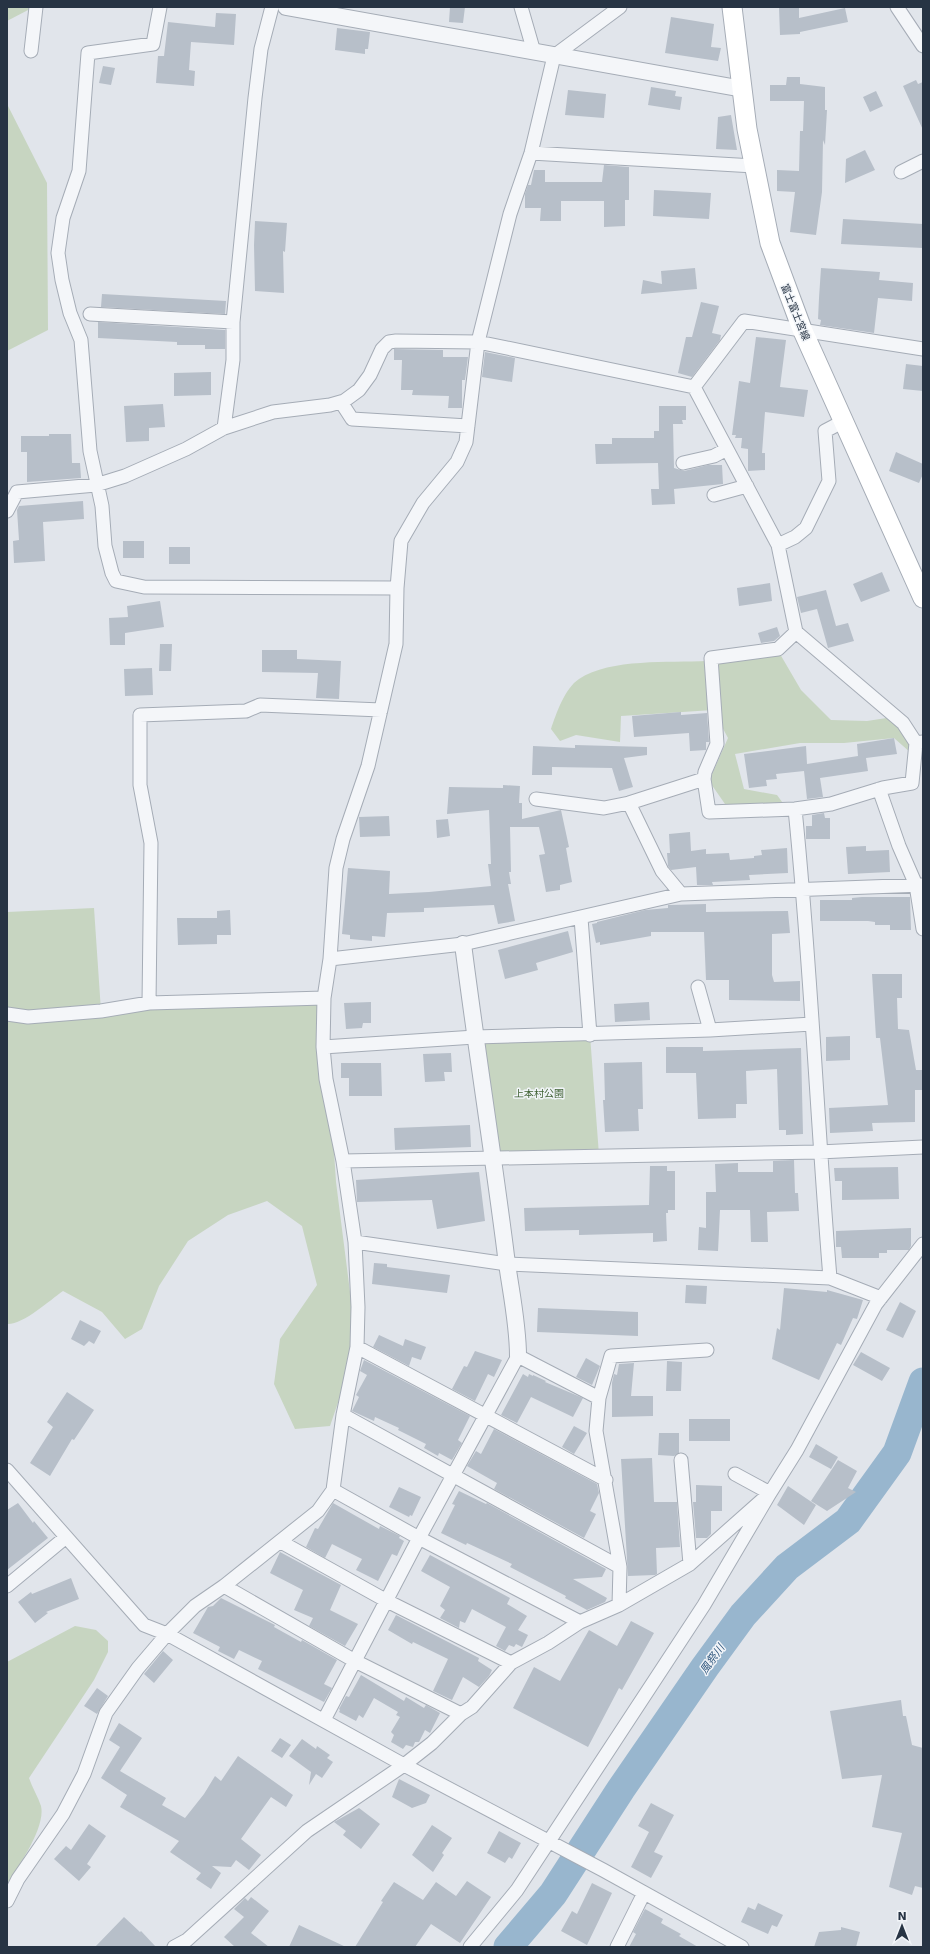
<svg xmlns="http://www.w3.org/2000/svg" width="930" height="1954" viewBox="0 0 930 1954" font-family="'DejaVu Sans','Noto Sans JP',sans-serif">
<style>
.green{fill:#c7d5c1}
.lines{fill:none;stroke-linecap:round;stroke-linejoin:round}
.river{stroke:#98b6ce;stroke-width:29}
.building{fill:#b7bfc9}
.minor-casing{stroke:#a5acb6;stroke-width:15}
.tertiary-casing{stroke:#a5acb6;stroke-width:18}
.secondary-casing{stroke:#a5acb6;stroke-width:21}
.minor{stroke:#f4f6f9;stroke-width:13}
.tertiary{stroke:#f4f6f9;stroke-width:16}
.secondary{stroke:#fff;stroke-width:19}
.labels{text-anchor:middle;stroke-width:3;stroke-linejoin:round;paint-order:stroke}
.street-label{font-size:10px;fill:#273444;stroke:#f1f4f8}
.park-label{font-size:10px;fill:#3f6133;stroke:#f1f4f8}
.water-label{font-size:11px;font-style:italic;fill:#2d557c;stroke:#f1f4f8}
</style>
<rect width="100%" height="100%" fill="#e1e5eb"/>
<!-- green -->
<path class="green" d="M7 7H31L30 9 7 21Z
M7 104 47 183 48 330 7 351Z
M780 654 801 690 831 720 867 721 893 717 911 732V753L894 738 844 743H800L735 754 744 789 777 795 785 806 754 811 725 804 709 781 728 738 713 710 621 716 620 742 576 735 560 741 551 729C556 714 565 688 579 679 611 658 669 663 707 661 731 660 756 656 780 654Z
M94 908 101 1011 324 998 336 1182 357 1347 330 1426 295 1429 274 1384 280 1339 317 1285 302 1226 267 1201 228 1215 188 1241 159 1286 142 1329 125 1339 102 1312 63 1291C50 1300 23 1325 7 1324V912Z
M590 1035 599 1155 494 1157 475 1037Z
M75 1626 96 1630 108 1641V1652L94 1680 29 1778C32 1787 38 1797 41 1806 46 1827 18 1867 7 1885V1662Z"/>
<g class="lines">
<!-- river -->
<path class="river" d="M508 1947 553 1894 621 1789 705 1667 743 1615 787 1567 848 1521 897 1453 923 1382"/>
</g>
<!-- building -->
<path class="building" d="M450 7H465L463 23 449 22Z
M779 7H799V18L845 8 848 22 800 32V34L780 35Z
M216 13 236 14 234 45 191 42 189 70 195 71 194 86 156 83 158 56H164L168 22 215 27Z
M671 17 714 24 711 47 721 48 718 61 665 53Z
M337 28 370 32 368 49H365V54L335 50Z
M103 66 115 68 111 85 99 83Z
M787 77H800V84L825 87V110H827L825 145 823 140 822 192 816 235 790 232 795 192 777 191V170L799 171 800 131H803L804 101H770V85H786Z
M916 80 918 84 923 82V130L903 86Z
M651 87 676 91 675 96 682 97 680 110 648 105Z
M568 90 606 94 604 118 565 115Z
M876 91 883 106 870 112 863 97Z
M731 115 737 150 716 149 718 117Z
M865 150 875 170 845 183 846 159Z
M604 165 629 167V200H625V226L604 227V201H561V221H540L541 208H525V194L528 185H531L534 170H545V182H602Z
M654 190 711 193 709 219 653 216Z
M843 219 923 224V248L841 244Z
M255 221 287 223 285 252 283 251 284 293 255 291 254 245Z
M695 268 697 289 641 294 643 280 662 284 661 271Z
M821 268 880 272 879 280 913 283 912 301 878 298 874 333 820 325 821 320 818 319 819 298Z
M102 294 226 301 225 314 101 307Z
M701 302 719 306 712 333 721 335 720 340 692 377 678 373 686 337H692Z
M98 322 225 330V349H205V345H177V342L98 338Z
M756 337 786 340 780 387 808 390 804 417 765 412 762 453H765V470L748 471V449L741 448 742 438H735L736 435H732L739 381 750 383Z
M394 349 443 350V357H468L465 380H462V408H448L449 396 412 395 413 390H401L402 360H394Z
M485 352 515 358 512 382 482 377Z
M906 364 923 366V391L903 389Z
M211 372V395L174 396V373Z
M163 404 165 427 149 428V441L126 442 124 406Z
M659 406H686V420H682L683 424H673L674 468 684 471 708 465H722L723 484 674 489 675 504 652 505 651 489H659L658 463 596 464 595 444H612V438H654V431H659Z
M49 434H71L72 463H80L81 478 27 482V452H21V436H49Z
M896 452 923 464V474L919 483 889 471Z
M83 501 84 519 43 522 45 561 14 563 13 541 19 540 17 510 19 506Z
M123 541H144V558H123Z
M169 547H190V564H169Z
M882 572 890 591 861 602 853 584Z
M770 583 772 601 739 606 737 588Z
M826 590 836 626 848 623 854 641 828 648 817 609 801 613 797 597Z
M160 601 164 627 125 633V645H110L109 618 128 617 127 606Z
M777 627 780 636 774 641 761 643 758 633Z
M160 644H172L171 671H159Z
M262 650H297V659L341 661 339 699 316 698 318 673 262 672Z
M152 668 153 695 125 696 124 669Z
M681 712V715L707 713 709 742H706V750L690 751 689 733 634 737 632 716Z
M894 738 897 754 866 758 868 771 820 778 823 797 807 799 804 771 776 774 777 779 766 780 767 786 749 788 744 754 806 746 807 764 858 756 857 744Z
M575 745 647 747V755L624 758 633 787 619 791 612 768 552 767V775H532L533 746 575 748Z
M503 785 520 786 519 803H522V819L561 810 569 847 566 848 572 882 560 885V890L546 892 539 855 545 854 539 827H510L511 872H509L511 884H508L515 921 498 924 494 905 424 908V912L387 913 385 937 372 936V941L350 939V935L342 934 348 868 390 871 389 894 429 892 491 886 488 864H491L489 810 447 814 449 787 503 788Z
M824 813 825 818H830V839H806V826H812V815Z
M389 816 390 836 360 837 359 817Z
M448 819 450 836 437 838 436 820Z
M690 832 691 851 706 849V854L729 853 730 860 754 858V856L762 855 761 850 787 848 788 873 749 875 750 880 712 882 713 885H697L696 867 671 870 668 866 667 853H670L669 834Z
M866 846V851L889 850 890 872 848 874 846 847Z
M862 897H910L911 930H890V925H875V922L868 921H820V900H852V898Z
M706 904V912L788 911 790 933 772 934V975L774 982 800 981V1001L729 1000V980H706L704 932H651V936L600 945V942L596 943 592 924 597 923V922L645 910 668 908V905H671Z
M230 910 231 935H217V944L178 945 177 918H217V911Z
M568 931 573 952 536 963 538 970 505 979 498 950Z
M872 974H902V998H897L898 1029 909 1030 916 1070H922L923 1085V1090H915V1122L872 1123 873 1131 830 1133 829 1108 888 1105 880 1038H876Z
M371 1002V1023H363L362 1028 346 1029 344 1003Z
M649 1002 650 1020 615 1022 614 1004Z
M850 1036V1060L826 1061V1037Z
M666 1047H703V1051L801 1048 803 1134 786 1135V1130H779L777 1069 746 1071 747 1104H736V1118L698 1119 696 1073H666Z
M451 1053 452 1072H444L445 1081 425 1082 423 1054Z
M642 1062 643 1109H638L639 1131 605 1132 603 1100H605L604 1063Z
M341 1063H381L382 1096H349V1078H341Z
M470 1125 471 1147 395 1150 394 1128Z
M794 1160 795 1193H798L799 1211 767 1212 768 1242H751L750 1210H720L718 1251 698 1250 699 1227 706 1228V1192H716L715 1164 738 1163V1172H773V1161Z
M650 1166H667V1171H675V1210H668V1213H666L667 1241 653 1242V1233L579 1235V1230L525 1231 524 1208 649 1205Z
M898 1167 899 1199 842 1200V1181H835L834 1168Z
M479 1172 485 1221 437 1229 432 1200 357 1202 356 1180Z
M911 1228V1246L909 1250H887V1253H879V1258H842L841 1247H836V1231Z
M374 1263 387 1264V1267L450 1275 447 1293 372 1284Z
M686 1285 707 1286 706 1304 685 1303Z
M784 1288 827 1292V1290L863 1300 857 1319 853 1318 841 1345 837 1343 819 1380 772 1359 777 1328 780 1330Z
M900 1302 916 1311 903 1338 886 1330Z
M538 1308 638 1312V1336L537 1332Z
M80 1320 101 1331 94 1344 89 1341 84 1346 71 1339Z
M379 1335 403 1346 405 1339 426 1347 421 1360 412 1357 409 1366 373 1347Z
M475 1351 502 1360 494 1377 488 1374 475 1401 452 1389 464 1366 467 1367Z
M861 1352 890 1368 882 1381 853 1365Z
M586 1358 600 1366 592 1385 576 1377Z
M364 1360 470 1416 458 1440 462 1443 452 1460 439 1453 438 1456 424 1448 426 1444 398 1430 399 1428 375 1417 374 1421 352 1411 359 1397 356 1395 367 1375 360 1371Z
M667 1361 682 1362 681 1391H666Z
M634 1363 631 1396H653V1416L612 1417V1383L614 1374 617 1375 619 1364Z
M523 1374 528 1377 529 1374 533 1376V1375L546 1381 545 1382 583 1398 573 1417 531 1397 517 1423 501 1415Z
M67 1392 94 1410 74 1440 72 1439 50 1476 30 1463 53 1427 47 1422Z
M689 1419H730V1441H689Z
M574 1426 587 1433 574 1454 562 1447Z
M494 1429 597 1484 599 1493 590 1511 596 1514 584 1538 494 1489 497 1483 467 1466 476 1451 481 1454Z
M659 1433H679V1453L674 1456 658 1455Z
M816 1444 838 1457 831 1469 809 1457Z
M652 1458 654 1502H677L680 1547 656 1548 657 1574 655 1575 628 1576 621 1459Z
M838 1460 857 1471 848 1488 856 1492 827 1511 811 1501Z
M696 1485 722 1486V1511H711V1534L707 1538H696L693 1502H696Z
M788 1486 816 1505 804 1525 777 1505Z
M399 1487 421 1497 412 1516 410 1515 409 1517 389 1507Z
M459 1491 486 1504 487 1503 606 1569 602 1577 573 1579 607 1598 605 1602 587 1610 565 1598 566 1596 510 1567 512 1564 467 1543 466 1545 441 1533 455 1505 452 1504Z
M18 1503 33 1523 34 1521 48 1538 7 1570V1510Z
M333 1503 379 1529 380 1526 400 1536 399 1538 404 1541 397 1556 392 1554 378 1581 356 1570 362 1559 332 1544 325 1558 306 1547 315 1528 318 1529Z
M280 1552 341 1585 330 1610 358 1624 345 1646 309 1626 313 1618 294 1610 303 1590 270 1573Z
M430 1555 510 1598 507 1604 527 1616 518 1630 528 1635 522 1647 516 1644 514 1647 509 1645 505 1651 496 1646 506 1627 472 1609 465 1623 460 1621 459 1628 440 1618 445 1610 440 1606 450 1587 421 1571Z
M71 1578 79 1599 46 1612 48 1613 35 1623 18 1602 31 1592 32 1594Z
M221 1598 275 1625 274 1627 301 1642 302 1640 337 1660 324 1684 332 1688 324 1702 258 1669 262 1661 239 1650 234 1659 218 1651 220 1647 193 1633 208 1607 213 1606Z
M396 1615 479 1658 478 1661 492 1670 489 1676 479 1687 463 1677 452 1700 433 1691 448 1659 413 1642 412 1644 388 1630Z
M631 1621 654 1633 622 1690 619 1688 588 1747 513 1708 534 1667 560 1681 589 1630 617 1646Z
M163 1651 173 1660 154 1683 144 1674Z
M361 1675 404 1701 406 1697 424 1708 426 1705 440 1713 430 1733 425 1730 419 1742H415L413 1747 406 1745 403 1749 391 1742 394 1735 391 1732 400 1717 396 1715 398 1712 374 1698 363 1718 359 1715 356 1721 339 1712 340 1710 339 1709 346 1696 349 1697Z
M97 1688 108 1696 97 1714 84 1706Z
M901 1700 903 1716H906L912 1745 923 1748V1888L915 1886 912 1895 889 1887 902 1833 872 1827 882 1775 842 1779 830 1711Z
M119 1723 142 1738 120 1771 166 1798 162 1805 185 1818 204 1794 215 1776 221 1781 238 1756 293 1795 286 1807 271 1797 241 1839 261 1855 249 1870 236 1860 231 1867 212 1866 221 1873 211 1889 196 1879 201 1873 170 1852 179 1841 120 1807 127 1795 101 1778 120 1747 109 1740Z
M280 1738 291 1745 282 1758 271 1751Z
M302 1739 316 1749 317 1746 330 1755 327 1758 333 1762 322 1778 316 1774 309 1785 311 1772 289 1756Z
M399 1779 430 1795 426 1803 412 1808 392 1797Z
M651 1803 674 1815 654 1852 663 1856 651 1878 631 1867 649 1832 638 1826Z
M359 1808 380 1824 361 1849 343 1835 346 1831 334 1822Z
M89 1824 106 1836 87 1864 91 1867 79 1881 54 1859 66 1846 71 1850Z
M432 1825 452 1838 442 1853 444 1855 433 1872 412 1855Z
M499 1831 521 1843 512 1859 509 1857 505 1863 487 1853Z
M467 1881 491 1897 460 1943 431 1924 415 1947H355L383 1902 381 1901 394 1882 423 1900 436 1882 456 1896Z
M592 1883 612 1893 587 1945 561 1931 572 1911 577 1914Z
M251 1897 269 1911 251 1933 269 1947H235L224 1937 244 1917 234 1909 245 1898 248 1901Z
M758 1903 783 1915 777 1927 772 1925 768 1934 741 1922 748 1907 755 1910Z
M645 1909 663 1919 661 1923 681 1934 679 1936 698 1947H629L636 1934 633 1932Z
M124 1917 140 1932 141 1931 156 1947H95Z
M299 1925 346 1947H289Z
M841 1927 860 1932 856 1947H814L819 1932 841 1930Z"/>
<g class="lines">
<defs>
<path id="minor" d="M160 7 153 44 88 53 79 171 63 218 58 253 62 280 70 313 81 340 90 451 102 506 105 546 112 573 116 581 144 587 397 588
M521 7 534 52
M897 7 923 46
M31 51 36 7
M531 153 754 166
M901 172 923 161
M90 314 233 322
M694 387 778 545 795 537 806 528 829 481 825 431 844 421
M341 402 352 419 468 426
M224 428 233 360V322L255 98 261 49 272 7
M683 463 714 456 727 449
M714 495 747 486
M7 511 17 492 96 485 125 476 186 449 224 428 273 412 330 405 344 401 359 390 370 375 382 349 389 342 396 341 478 342 694 387 744 321 923 349
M778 545 796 632 903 723 916 743 923 742
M796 632 778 649 711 658 717 744 705 772 704 779 709 812 795 809 831 804 883 788 912 783 916 743
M879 789 899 846 916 885 923 929
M536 799 604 808 629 803 704 779
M629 803 662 871 681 894
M795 809C811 965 817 1122 830 1278
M581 918 590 1035
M330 959 463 944 681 894 923 885
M698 987 710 1030
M149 1003 151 843 140 785V715L246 711 260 705 381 710
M7 1014 28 1017 101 1011 149 1003 324 998
M323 1047 475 1037 710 1030 812 1024
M343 1161 819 1152 923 1147
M355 1242 507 1264 830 1278 881 1298
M357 1347 606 1480
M343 1415 620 1567
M681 1460 690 1564
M7 1470 144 1625 167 1634 404 1765 603 1870 742 1947
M333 1490 419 1538 580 1622
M281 1542 387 1601 511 1663
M7 1586 66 1537
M224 1586 355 1661 461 1714
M619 1605 620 1567 596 1431 599 1398 611 1356 707 1350
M324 1720 419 1538 518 1356 599 1398
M7 1901 18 1879 63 1814 84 1774 106 1713 138 1668 167 1634 195 1606 224 1586 318 1511 333 1490 343 1415 357 1347 358 1307 355 1242 343 1161 326 1079 323 1047 324 998 330 959 336 868 343 839 368 766 396 644 397 588 401 541 423 503 457 462 466 442 478 342 510 214 531 153 554 56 620 7
M174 1947 187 1940 307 1831 404 1765 432 1743 461 1714 472 1707 511 1663 548 1643 580 1622 619 1605 690 1564 770 1493 797 1450 876 1304 923 1244
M470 1947 517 1890 704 1605 770 1493 735 1474
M617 1947 644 1893"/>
<path id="tertiary" d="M286 7 743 89
M463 944C476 1046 492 1147 505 1248 509 1284 518 1320 518 1356"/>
<path id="secondary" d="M732 7 747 129 770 243 802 329 923 598"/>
</defs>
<!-- minor casing -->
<use href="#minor" class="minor-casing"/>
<!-- tertiary casing -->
<use href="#tertiary" class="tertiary-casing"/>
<!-- secondary casing -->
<use href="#secondary" class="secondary-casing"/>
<!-- minor -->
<use href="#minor" class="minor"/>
<!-- tertiary -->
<use href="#tertiary" class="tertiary"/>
<!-- secondary -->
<use href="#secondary" class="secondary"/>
</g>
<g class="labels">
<!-- street labels -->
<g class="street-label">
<text transform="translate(796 312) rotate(68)" y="4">富士富士宮線</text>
</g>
<!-- park labels -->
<g class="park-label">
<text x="539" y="1097">上本村公園</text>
</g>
<!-- water labels -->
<g class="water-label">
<text transform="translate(712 1659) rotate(-55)" y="4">風祭川</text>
</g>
</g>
<!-- border -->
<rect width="930" height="1954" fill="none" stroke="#273444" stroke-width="16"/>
<!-- north arrow -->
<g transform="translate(902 1926)" stroke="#f1f4f8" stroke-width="3" paint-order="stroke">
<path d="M0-3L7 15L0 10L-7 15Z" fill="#273444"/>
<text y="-6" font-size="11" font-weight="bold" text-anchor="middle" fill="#273444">N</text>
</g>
</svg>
